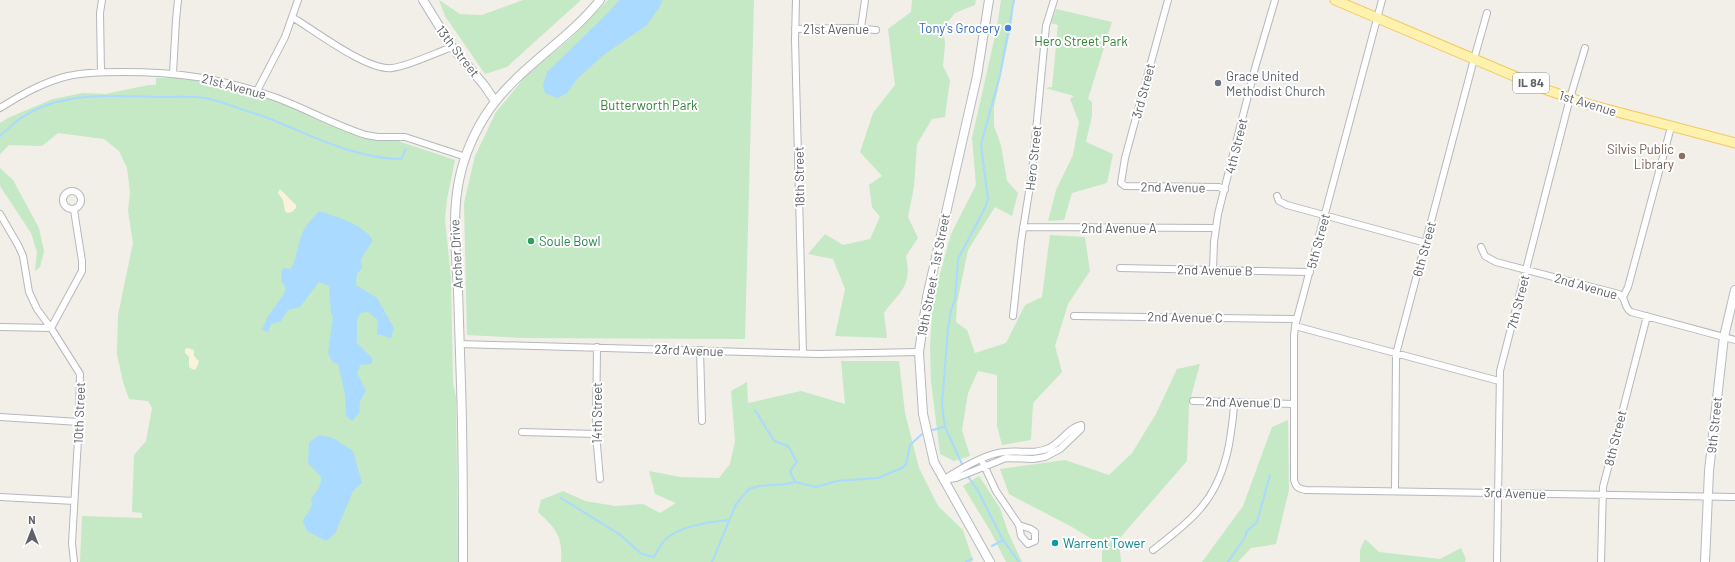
<svg xmlns="http://www.w3.org/2000/svg" width="1735" height="562" viewBox="0 0 1735 562" font-family="Barlow,sans-serif">
<style>
.green{fill:#c5e8c5}
.sand{fill:#fbf3d9}
.water{fill:#aadaff}
.lines{fill:none;stroke-linecap:round;stroke-linejoin:round}
.stream{stroke:#aadaff;stroke-width:2}
.street-casing{stroke:#b5b8bc;stroke-width:8}
.secondary-casing{stroke:#b6babf;stroke-width:10}
.primary-casing{stroke:#f2c960;stroke-width:11}
.street{stroke:#fff;stroke-width:6}
.secondary{stroke:#fff;stroke-width:8}
.primary{stroke:#fff2af;stroke-width:9}
.shop-dot{fill:#3f7fe0;stroke:#fff;stroke-width:1.5}
.worship-dot{fill:#6b7280;stroke:#fff;stroke-width:1.5}
.education-dot{fill:#8d6e63;stroke:#fff;stroke-width:1.5}
.leisure-dot{fill:#2e9e5b;stroke:#fff;stroke-width:1.5}
.culture-dot{fill:#0f9aa8;stroke:#fff;stroke-width:1.5}
.labels{text-anchor:middle;stroke-width:4;stroke-linejoin:round;paint-order:stroke}
.shield{fill:#fff;stroke:#8f9295;stroke-width:1}
.shield-label{font-size:12px;font-weight:bold;fill:#5f6368}
.shop-label{font-size:13px;fill:#366cbe;stroke:#fff;text-anchor:end}
.street-label{font-size:13px;fill:#5f6368;stroke:#fff}
.park-label{font-size:13px;fill:#348238;stroke:#fff}
.worship-label{font-size:13px;fill:#5b616d;stroke:#fff;text-anchor:start}
.education-label{font-size:13px;fill:#785e54;stroke:#fff;text-anchor:end}
.leisure-label{font-size:13px;fill:#27864d;stroke:#fff;text-anchor:start}
.culture-label{font-size:13px;fill:#0d838f;stroke:#fff;text-anchor:start}
</style>
<rect width="100%" height="100%" fill="#f1efe8"/>
<!-- green -->
<path class="green" d="M439 0 460 14 482 15 523 0H581L507 67 485 74 445 16Z
M608 0H754L745 339 523 338 467 335 464 203 475 156 496 112 526 76 571 38Z
M912 0H976L975 5 955 13 943 28 945 44 943 66 950 80 945 117 932 119 917 144 914 187 908 217 918 238 906 256C912 287 901 290 884 313L887 338 835 336 845 289 833 259 808 254 825 234 843 245 870 239 880 217 872 207 869 185 882 176 860 152 873 113 895 85 888 29 911 12Z
M1001 0H1014L1012 23 994 107V126L1001 145 1007 181 1018 193 1012 216 995 207 968 250 957 303 956 322 967 330 975 353 1006 343 1025 305 1042 297 1050 235 1085 237 1090 271 1068 304 1055 346 1062 372 1033 403 1031 440 1002 445 997 426V375L978 371 968 393 962 430 970 456 954 461 940 454 931 381 930 346 933 299 951 234 976 185 972 138 997 27Z
M1056 9 1112 22 1088 99 1092 102V116L1086 142 1113 154 1107 183 1072 193 1064 220 1048 221 1056 190 1073 155 1079 122 1070 99 1074 96 1045 88 1052 87 1058 25 1051 23Z
M156 78H190L249 92 284 104 342 129 370 138 382 141 395 140 455 160 447 199 445 219 451 278 453 383 456 397 458 562H80L82 516 142 518V513L132 512 134 455 146 441 152 408 148 401 129 399 123 382 117 354 118 315 133 243 128 211 130 192 127 168 119 151 104 139 58 133 42 146 9 145 0 154V123L10 117 53 99 83 93 105 94 149 85H156Z
M0 168 13 180 39 228 44 251 40 267 35 271 37 252 31 233 0 186Z
M841 361H899L905 413 919 468 938 506 963 530 973 560 971 562H561C563 536 556 529 538 512L541 500 563 491 585 501 615 506 643 504 660 513 676 503 655 494 649 471 680 477 719 478 730 464 735 441 731 391 747 382 748 403 801 391 845 404Z
M1200 364 1189 404 1187 461 1119 539 1121 562H1102V545L1072 527 1009 494 1000 469 1065 460 1109 475 1132 453 1156 414 1177 369Z
M1288 420 1289 490 1276 544 1251 548 1238 562H1202L1243 506 1272 427Z
M979 476 1000 508 1008 532 1022 562H1006L991 532 963 486Z
M1365 539 1379 552 1440 559 1461 548 1466 559 1465 562H1360V550Z"/>
<!-- sand -->
<path class="sand" d="M280 189 296 205V208L292 212 287 213 285 211 283 200 278 193Z
M188 348 194 350V356L199 361 197 367 195 370 192 369 189 367V357L185 353V349Z"/>
<!-- water -->
<path class="water" d="M619 0H662L661 5 647 25 605 54 578 78 567 93 558 98 545 93 543 85 547 72 609 12Z
M319 211C335 216 362 224 372 239V242L361 259 362 268 357 274 356 285 377 298 394 328 391 338 377 334 378 320 368 312 360 313 357 320V343L373 359 371 364 360 365 357 373 366 391 360 401 359 413 352 421 346 416 345 394 338 364 332 362 328 352 333 317 331 313 329 286 319 282 300 307 288 310 281 321 271 324 268 332 262 330 268 316 284 294 286 288 282 282 281 271 284 268 291 269C298 255 298 239 306 226 310 221 315 216 319 211Z
M319 435 333 438 353 451 362 483 353 491 335 534 326 541 307 531 303 522C305 513 315 508 311 499L319 488 322 478 308 463 309 442Z"/>
<g class="lines">
<!-- stream -->
<path class="stream" d="M1014 0 1000 75 981 145 988 199 985 208 958 259 955 300 951 310 948 329 942 405 945 427 967 475 978 491 1003 540 1019 562
M0 136C8 129 16 120 26 115 65 91 116 96 160 97 174 97 191 96 205 98 226 102 243 111 263 116 306 133 354 159 401 159L406 149
M755 410 774 441 788 446 797 462 790 471 795 482
M929 431 944 427
M561 498 619 534 642 554 654 557C657 552 660 545 664 541 677 526 710 522 729 520
M992 546 1003 540
M712 562 736 504 749 489 759 486 786 484 795 482 816 487 837 481 878 478 902 468 906 464 910 445 922 434 925 433
M966 562 972 559
M1228 562 1245 537 1247 531 1257 522 1270 475"/>
<defs>
<path id="street" d="M796 0 795 39 803 353
M1168 0 1125 158 1121 183 1125 186 1219 187 1225 190
M1382 0 1295 326 1294 336V480C1296 487 1298 489 1306 490L1735 497
M292 17C314 30 367 71 392 68 409 66 435 53 452 47
M861 28 865 0
M795 29 849 28 876 30
M101 72 100 13 102 0
M173 73 176 20 178 0
M257 91 285 37 298 0
M0 108C21 95 43 82 68 76 86 72 104 72 122 72 178 72 221 78 274 97 305 108 334 125 366 135L378 137H405L466 157
M63 200a9 9 0 1 1 18 0a9 9 0 1 1-18 0Z
M1277 196 1279 201 1287 205 1426 243
M0 214 18 245 23 256 29 292 37 309 51 328 80 374 79 422 72 543 74 562
M1023 227 1215 228
M1481 247 1485 256 1496 262 1619 294C1627 298 1623 307 1631 312L1735 340
M1120 268 1310 272
M1213 270 1214 242 1218 214 1255 68 1275 0
M1623 297 1628 287 1671 127
M1013 316 1021 242 1032 173 1046 26 1054 0
M1074 316 1297 319
M1295 326 1499 381
M0 327 51 328 82 271V261L74 210
M459 344 818 354 919 352
M597 347 596 434 600 479
M700 350 702 421
M1193 401 1293 404
M0 417 79 422
M1081 425V429L1060 449 1045 457 1033 459 1006 458 956 478 943 480C957 471 987 453 1004 452 1020 450 1034 455 1049 448 1061 443 1069 427 1081 425Z
M522 432 596 434
M983 463 996 491 1019 525 1021 536 1028 544 1035 541V532L1031 529 1019 525
M1395 490 1396 354 1474 59 1487 13
M0 497 74 501
M1153 550C1195 517 1218 500 1229 445 1231 431 1234 416 1234 402
M1497 562 1500 371 1570 98 1585 48
M1601 562 1603 487 1647 316"/>
<path id="secondary" d="M423 0 452 47 484 85 495 101
M989 0 977 76 927 297 919 352 923 414 934 462 990 562
M463 562C463 503 463 444 461 385 460 354 459 321 458 290 454 224 448 175 485 116 515 69 566 43 600 0
M1705 562 1709 471 1719 381 1724 337 1735 290"/>
<path id="primary" d="M1335 0 1547 90 1591 105 1735 143"/>
</defs>
<!-- street casing -->
<use href="#street" class="street-casing"/>
<!-- secondary casing -->
<use href="#secondary" class="secondary-casing"/>
<!-- primary casing -->
<use href="#primary" class="primary-casing"/>
<!-- street -->
<use href="#street" class="street"/>
<!-- secondary -->
<use href="#secondary" class="secondary"/>
<!-- primary -->
<use href="#primary" class="primary"/>
</g>
<!-- markers -->
<circle class="shop-dot" cx="1008" cy="28" r="4"/>
<circle class="worship-dot" cx="1218" cy="83" r="4"/>
<circle class="education-dot" cx="1682" cy="156" r="4"/>
<circle class="leisure-dot" cx="531" cy="241" r="4"/>
<circle class="culture-dot" cx="1055" cy="543" r="4"/>
<g class="labels">
<!-- shield labels -->
<rect class="shield" x="1513" y="73" width="36" height="20" rx="3"/>
<g class="shield-label">
<text x="1531" y="87">IL 84</text>
</g>
<!-- shop labels -->
<g class="shop-label">
<text x="1000" y="33">Tony's Grocery</text>
</g>
<!-- street labels -->
<g class="street-label">
<text x="836" y="34">21st Avenue</text>
<text transform="translate(458 51) rotate(52)" y="5">13th Street</text>
<text transform="translate(234 86) rotate(15)" y="5">21st Avenue</text>
<text transform="translate(1143 91) rotate(-75)" y="5">3rd Street</text>
<text transform="translate(1588 103) rotate(17)" y="5">1st Avenue</text>
<text transform="translate(1236 146) rotate(-76)" y="5">4th Street</text>
<text transform="translate(1033 158) rotate(-84)" y="5">Hero Street</text>
<text transform="translate(799 177) rotate(-91)" y="5">18th Street</text>
<text transform="translate(1173 187) rotate(1)" y="5">2nd Avenue</text>
<text x="1119" y="233">2nd Avenue A</text>
<text transform="translate(1318 241) rotate(-75)" y="5">5th Street</text>
<text transform="translate(1424 249) rotate(-75)" y="5">6th Street</text>
<text transform="translate(456 254) rotate(-93)" y="5">Archer Drive</text>
<text transform="translate(1215 270) rotate(1)" y="5">2nd Avenue B</text>
<text transform="translate(933 275) rotate(-79)" y="5">19th Street - 1st Street</text>
<text transform="translate(1586 286) rotate(16)" y="5">2nd Avenue</text>
<text transform="translate(1518 302) rotate(-76)" y="5">7th Street</text>
<text transform="translate(1185 317) rotate(1)" y="5">2nd Avenue C</text>
<text transform="translate(689 350) rotate(2)" y="5">23rd Avenue</text>
<text transform="translate(1243 402) rotate(1)" y="5">2nd Avenue D</text>
<text transform="translate(79 413) rotate(-88)" y="5">10th Street</text>
<text transform="translate(597 413) rotate(-90)" y="5">14th Street</text>
<text transform="translate(1714 425) rotate(-84)" y="5">9th Street</text>
<text transform="translate(1615 438) rotate(-76)" y="5">8th Street</text>
<text transform="translate(1515 493) rotate(2)" y="5">3rd Avenue</text>
</g>
<!-- park labels -->
<g class="park-label">
<text x="1081" y="46">Hero Street Park</text>
<text x="649" y="110">Butterworth Park</text>
</g>
<!-- worship labels -->
<g class="worship-label">
<text x="1226" y="81">Grace United<tspan x="1226" dy="15">Methodist Church</tspan></text>
</g>
<!-- education labels -->
<g class="education-label">
<text x="1674" y="154">Silvis Public<tspan x="1674" dy="15">Library</tspan></text>
</g>
<!-- leisure labels -->
<g class="leisure-label">
<text x="539" y="246">Soule Bowl</text>
</g>
<!-- culture labels -->
<g class="culture-label">
<text x="1063" y="548">Warrent Tower</text>
</g>
</g>
<!-- north arrow -->
<g transform="translate(32 530)" stroke="#ffffff" stroke-width="3" paint-order="stroke">
<path d="M0-3L7 15L0 10L-7 15Z" fill="#5f6368"/>
<text y="-6" font-size="11" font-weight="bold" text-anchor="middle" fill="#5f6368">N</text>
</g>
</svg>
